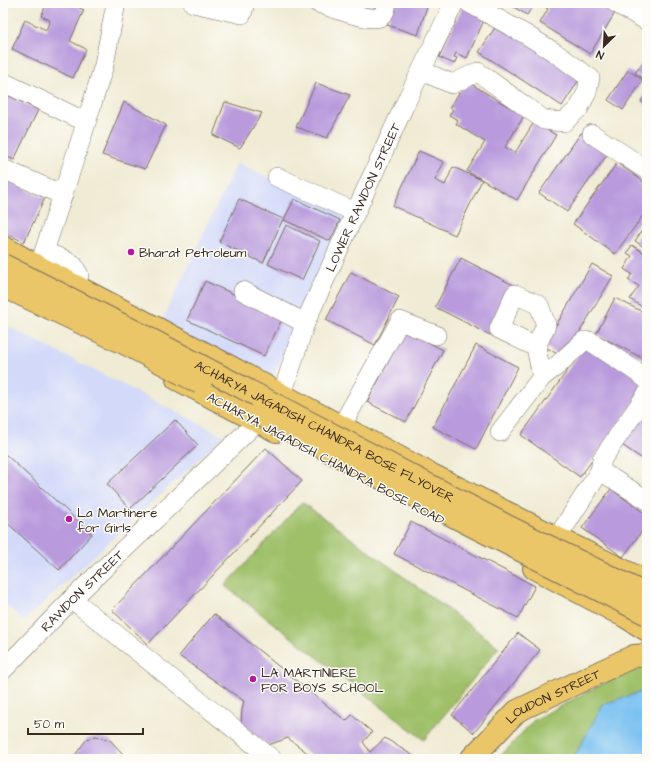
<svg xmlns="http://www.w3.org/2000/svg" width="650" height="762" viewBox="0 0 650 762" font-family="'Architects Daughter',sans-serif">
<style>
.built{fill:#d2d9f9}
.green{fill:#9fc069;stroke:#6d7544}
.water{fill:#78c0f0;stroke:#5a7587}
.building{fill:#b99bdd}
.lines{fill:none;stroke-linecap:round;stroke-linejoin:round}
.minor-casing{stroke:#7a6e5e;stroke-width:20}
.major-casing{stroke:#7a6e5e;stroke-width:24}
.minor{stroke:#fff;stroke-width:19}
.major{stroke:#eac669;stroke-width:22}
.highway-bridge-casing{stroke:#7a6e5e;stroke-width:24;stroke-linecap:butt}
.highway-bridge{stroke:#eac669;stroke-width:22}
.poi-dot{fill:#b5179e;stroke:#fdfcf7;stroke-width:1.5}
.labels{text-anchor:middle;stroke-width:3;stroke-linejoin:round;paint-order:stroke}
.street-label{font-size:13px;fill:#3b2a1e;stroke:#fdfcf7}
.poi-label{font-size:13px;fill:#3b2a1e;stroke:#fdfcf7;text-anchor:start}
</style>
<rect width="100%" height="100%" fill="#fdfcf7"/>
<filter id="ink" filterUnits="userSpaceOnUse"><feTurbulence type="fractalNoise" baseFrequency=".025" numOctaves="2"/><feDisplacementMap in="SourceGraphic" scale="8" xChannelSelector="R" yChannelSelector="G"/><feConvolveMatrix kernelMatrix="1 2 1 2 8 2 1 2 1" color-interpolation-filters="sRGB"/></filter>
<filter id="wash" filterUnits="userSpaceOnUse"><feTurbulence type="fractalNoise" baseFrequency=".012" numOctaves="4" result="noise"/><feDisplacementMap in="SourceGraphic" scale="16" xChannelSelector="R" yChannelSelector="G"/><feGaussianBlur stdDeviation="0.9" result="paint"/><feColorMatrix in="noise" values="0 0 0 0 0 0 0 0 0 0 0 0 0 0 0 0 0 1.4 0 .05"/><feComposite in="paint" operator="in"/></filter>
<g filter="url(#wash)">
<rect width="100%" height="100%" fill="#f0ebd4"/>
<!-- built -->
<path class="built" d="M237 163 349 213 271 381 162 321Z
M3 324 224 436 24 621 3 602Z"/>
<!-- green -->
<path class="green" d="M302 502 499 647 424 740 225 586Z
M647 660V759H498L534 720Z"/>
<!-- water -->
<path class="water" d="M647 690V759H573L603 704Z"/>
<g id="blocks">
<!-- building -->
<path class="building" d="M47 3H69L84 10 70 41 86 49 73 78 12 49 25 20 46 30 50 20 41 16Z
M365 3H382L380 8Z
M393 3H428L418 35 387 25Z
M479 3H505L498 15Z
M507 3H535L527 15Z
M539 3H610L618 8 590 54 540 23 548 9Z
M462 8 485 18 467 58 456 53 454 57 457 58 454 64 439 57Z
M498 23 581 77 562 106 479 52Z
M647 57V81L635 73Z
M628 70 643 80 623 110 608 100Z
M466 81 524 116 505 147 515 153 534 122 556 135 517 200 467 171 485 142 456 124 458 120 449 115 453 110 450 108Z
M316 83 350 95 327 138 296 127Z
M3 93 38 110 14 160 3 155Z
M647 93V106L641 101Z
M124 102 166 125 145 169 102 155Z
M225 102 262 113 240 148 213 135Z
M581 133 609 152 567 212 539 193Z
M419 151 444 162 435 180 445 185 453 167 482 180 455 235 393 206Z
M617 163 647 184V210L615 254 573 224Z
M3 178 45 198 24 242 3 232Z
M239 199 283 219 263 263 219 242Z
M294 199 340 220 330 241 284 220Z
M647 223V249L635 241Z
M286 225 320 241 302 280 268 264Z
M632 245 647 255V310L630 299 639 286 628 280 632 274 624 269 632 256 627 253Z
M461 258 515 286 490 335 435 307Z
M592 264 613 276 564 358 544 346Z
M351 272 399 297 375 345 326 320Z
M205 281 283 317 264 356 187 320Z
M615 298 647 314V352L644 359 596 334Z
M405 330 443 350 406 422 367 402Z
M588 342 647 385 580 477 521 435Z
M476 345 518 367 476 449 433 427Z
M647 408V462L622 445Z
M175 420 198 445 130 509 107 484Z
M266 448 302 481 148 644 112 610Z
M3 452 92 534 59 570 3 519Z
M611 489 647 515V524L623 557 582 528Z
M411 522 535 586 518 618 394 554Z
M214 614 346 721 352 715 372 732 363 742 370 752 385 738 418 759H315L288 738 268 745 241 724 242 710 244 701 179 656Z
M518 633 540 650 474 733 452 715Z
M96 736 110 740 123 754 124 759H72L87 739Z"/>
</g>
</g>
<g filter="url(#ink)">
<use href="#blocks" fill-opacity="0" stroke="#7a6e5e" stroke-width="1"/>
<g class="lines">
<defs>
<g id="minor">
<path d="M193 3 242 14 245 3"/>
<path d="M318 3C331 7 368 22 380 17 385 14 386 8 387 3"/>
<path d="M616 3 647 21"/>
<path d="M422 71 452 84 478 72 544 120 564 122 579 108 587 92 590 78 554 52 525 34 469 3"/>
<path d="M3 82 86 122"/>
<path d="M592 134 647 170"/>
<path d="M3 169 63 195"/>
<path d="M277 177 355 212"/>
<path d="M45 252 63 259 74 266 79 275 76 286"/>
<path d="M34 281 39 267 82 136 104 65 116 3"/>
<path d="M243 291 305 323"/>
<path d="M542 377 558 365 565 358 584 341H590L640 374 647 380"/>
<path d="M341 427 400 321 436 335"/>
<path d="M500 432 542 377 536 347 499 329 515 294 539 305 546 325 536 347"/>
<path d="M600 471 602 459 647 394"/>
<path d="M557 538 600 471 647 500"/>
<path d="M72 599 272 759"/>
<path id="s1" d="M3 670 72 599 258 421 282 395 305 323 405 104 454 3"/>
</g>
<g id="major">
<path d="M3 247 39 267 225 364 282 395 432 475 557 538 647 582"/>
<path d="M177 379 276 431"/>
<path d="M534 568 626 617 647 630"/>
<path id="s2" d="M471 759 517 711 634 656 647 655"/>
</g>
</defs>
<!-- minor casing -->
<use href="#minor" class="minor-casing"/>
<!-- major casing -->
<use href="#major" class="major-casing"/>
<!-- minor -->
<use href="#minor" class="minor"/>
<!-- major -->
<use href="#major" class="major"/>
<defs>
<g id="highway-bridge">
<path id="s3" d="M3 265 140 334 505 525 647 595"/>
<path d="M3 286 124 343 200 383"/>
<path d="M259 414 467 523 647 614"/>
</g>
</defs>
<!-- highway-bridge casing -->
<use href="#highway-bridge" class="highway-bridge-casing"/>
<!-- highway-bridge -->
<use href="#highway-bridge" class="highway-bridge"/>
</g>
</g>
<!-- markers -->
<g class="poi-dot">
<circle cx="131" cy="252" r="4"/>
<circle cx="69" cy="519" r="4"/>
<circle cx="253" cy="679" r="4"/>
</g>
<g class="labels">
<!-- street labels -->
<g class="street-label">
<text dy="5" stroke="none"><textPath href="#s1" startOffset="606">LOWER RAWDON STREET</textPath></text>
<text dy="5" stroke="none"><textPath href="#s3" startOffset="362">ACHARYA JAGADISH CHANDRA BOSE FLYOVER</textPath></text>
<text transform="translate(326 458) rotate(28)" y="5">ACHARYA JAGADISH CHANDRA BOSE ROAD</text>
<text dy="5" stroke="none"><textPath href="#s1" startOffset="112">RAWDON STREET</textPath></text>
<text dy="5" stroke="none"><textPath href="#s2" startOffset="105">LOUDON STREET</textPath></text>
</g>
<!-- poi labels -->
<g class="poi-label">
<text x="139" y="257">Bharat Petroleum</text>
<text x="77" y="517">La Martinere<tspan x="77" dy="15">for Girls</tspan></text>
<text x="261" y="677">LA MARTINIERE<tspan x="261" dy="15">FOR BOYS SCHOOL</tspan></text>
</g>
</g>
<!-- margin -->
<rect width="650" height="762" fill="none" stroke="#fdfcf7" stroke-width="16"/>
<!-- north arrow -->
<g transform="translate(604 46) rotate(204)" stroke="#fdfcf7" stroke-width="3" paint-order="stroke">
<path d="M0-3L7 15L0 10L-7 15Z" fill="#3b2a1e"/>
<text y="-6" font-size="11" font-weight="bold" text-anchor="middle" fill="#3b2a1e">N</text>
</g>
<!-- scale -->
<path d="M28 728v6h115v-6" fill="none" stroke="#3b2a1e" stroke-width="2"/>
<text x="34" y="728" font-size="12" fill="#3b2a1e" stroke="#fdfcf7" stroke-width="3" paint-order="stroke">50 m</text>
</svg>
